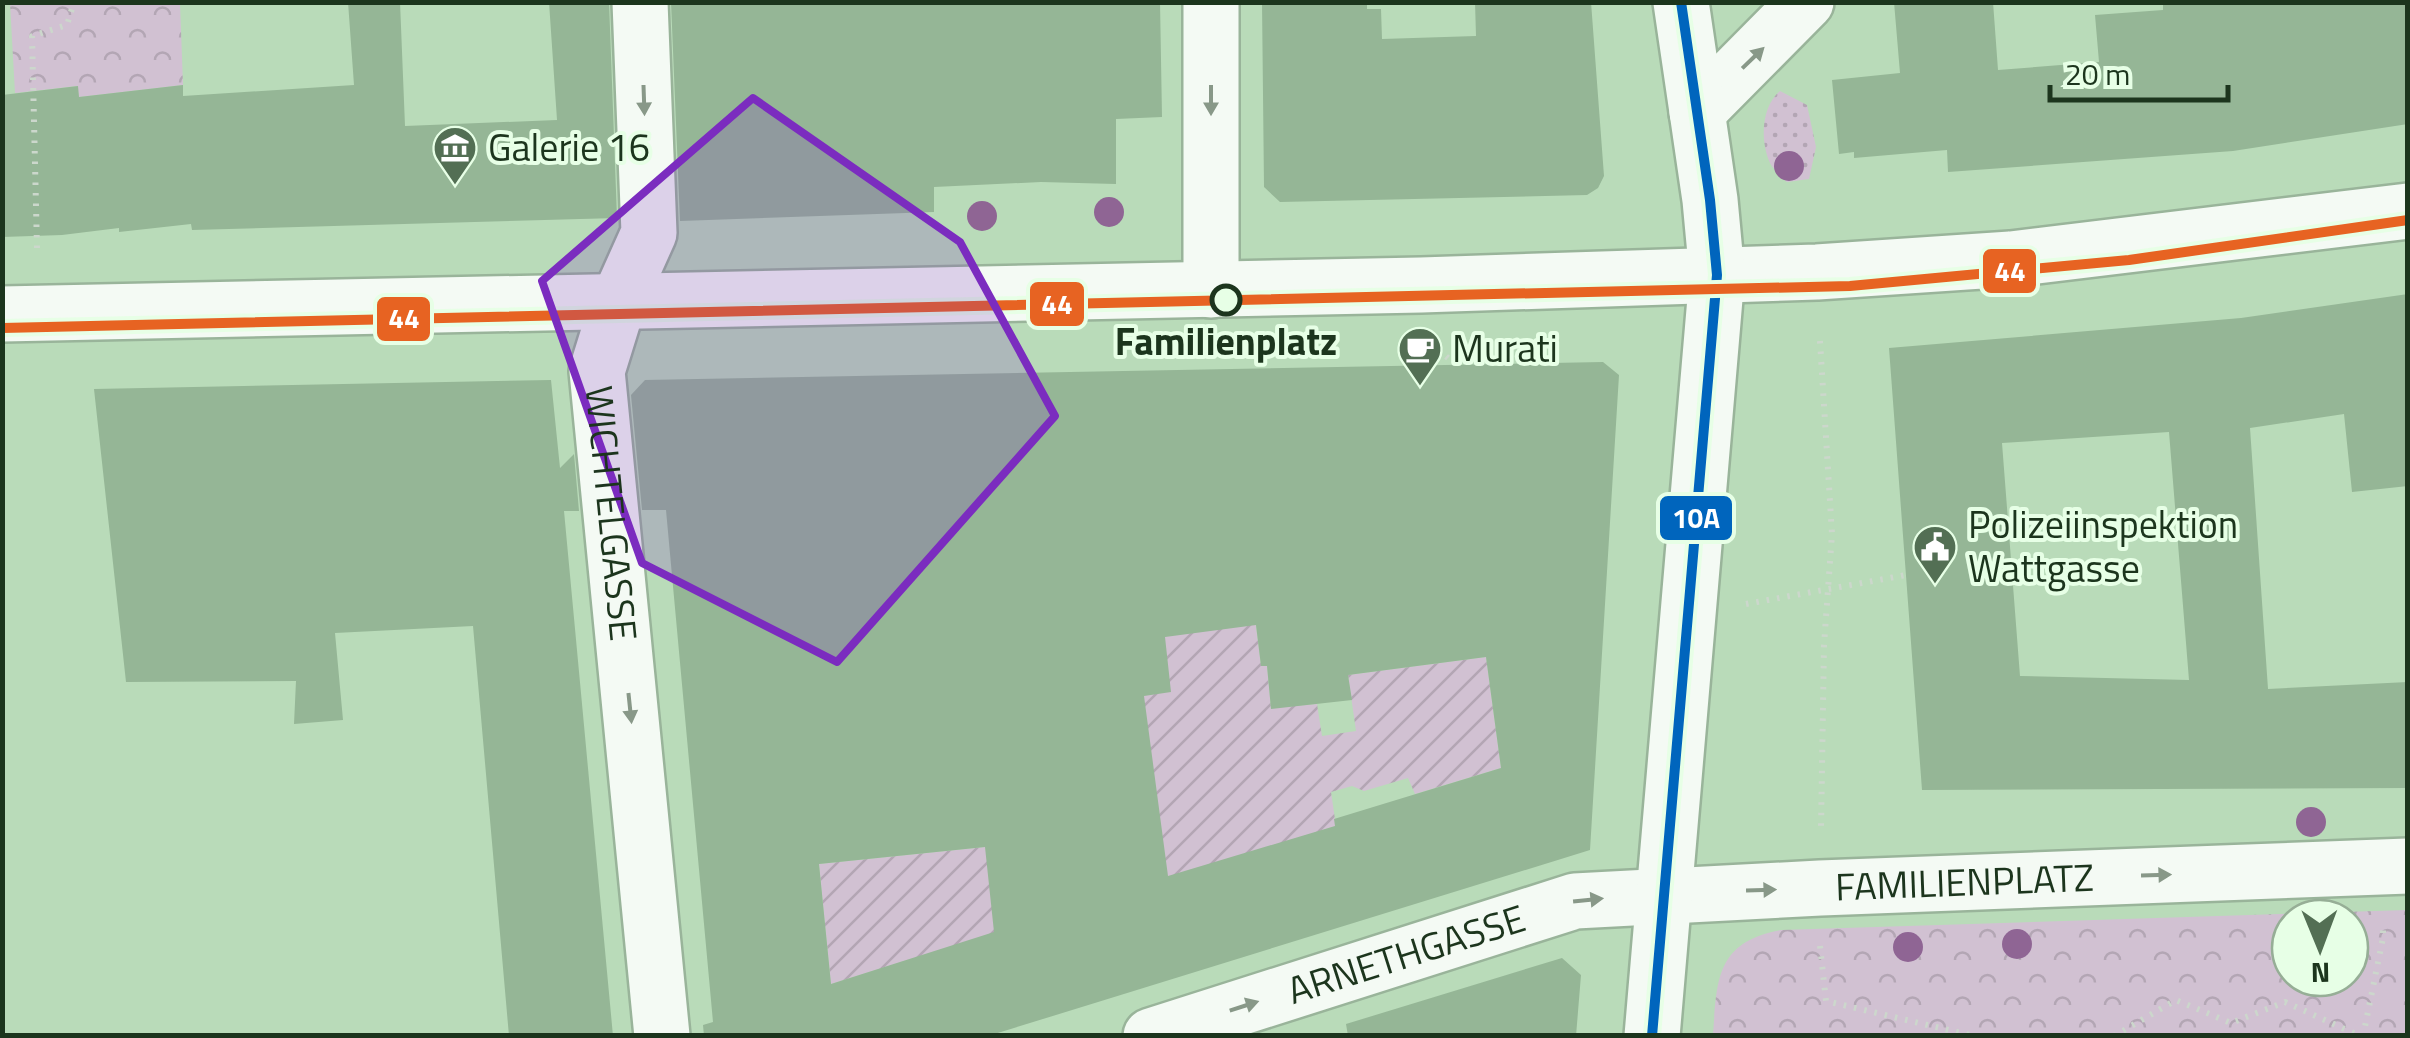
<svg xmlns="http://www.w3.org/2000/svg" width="2410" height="1038" viewBox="0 0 2410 1038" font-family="'Titillium Web',sans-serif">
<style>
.grass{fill:url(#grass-dots)}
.park{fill:url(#park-crowns);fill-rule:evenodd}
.garden{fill:url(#garden-furrows)}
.building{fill:#95b696;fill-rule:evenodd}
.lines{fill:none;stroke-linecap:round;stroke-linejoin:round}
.minor-casing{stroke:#99b49a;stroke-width:60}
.major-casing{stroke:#99b49a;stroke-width:60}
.path{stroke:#ccd7cc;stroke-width:6;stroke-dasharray:2.5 8;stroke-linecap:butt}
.minor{stroke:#f4faf4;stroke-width:55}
.major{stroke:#f4faf4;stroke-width:55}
.bus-1-casing{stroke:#e7ffe6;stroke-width:18}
.bus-1{stroke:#0065bd;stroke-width:10}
.tram-1-casing{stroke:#e7ffe6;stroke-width:18}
.tram-1{stroke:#e76322;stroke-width:10}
.tree{fill:#8f6594}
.oneway{fill:#889888}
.marked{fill:#7b2cbf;fill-opacity:0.2;stroke:#7b2cbf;stroke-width:8;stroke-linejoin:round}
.stop-dot{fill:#e7ffe6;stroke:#1c351d;stroke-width:5}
.labels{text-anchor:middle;stroke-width:8;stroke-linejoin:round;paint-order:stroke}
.poi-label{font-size:38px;fill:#1c351d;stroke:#e7ffe6;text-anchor:start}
.stop-label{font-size:38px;font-weight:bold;fill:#1c351d;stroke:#e7ffe6}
.street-label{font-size:38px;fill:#1c351d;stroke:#e7ffe6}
.line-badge{stroke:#e7ffe6;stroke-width:4}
.badge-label{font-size:28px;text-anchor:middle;font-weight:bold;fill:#fff}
</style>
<defs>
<pattern id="grass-dots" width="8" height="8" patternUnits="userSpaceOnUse" patternTransform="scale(2.5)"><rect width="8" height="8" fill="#d1c1d2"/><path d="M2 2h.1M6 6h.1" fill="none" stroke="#b3a6b4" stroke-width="1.8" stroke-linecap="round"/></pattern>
<pattern id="park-crowns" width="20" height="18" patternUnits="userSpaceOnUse" patternTransform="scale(2.5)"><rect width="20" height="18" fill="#d1c1d2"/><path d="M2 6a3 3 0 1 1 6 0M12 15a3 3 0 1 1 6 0" fill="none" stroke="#b3a6b4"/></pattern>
<pattern id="garden-furrows" width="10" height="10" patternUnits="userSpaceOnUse" patternTransform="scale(2.5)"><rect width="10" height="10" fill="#d1c1d2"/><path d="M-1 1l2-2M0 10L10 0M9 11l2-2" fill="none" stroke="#b3a6b4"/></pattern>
</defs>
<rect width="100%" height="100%" fill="#b9dbb9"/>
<!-- grass -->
<path class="grass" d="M1780 91 1807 105 1816 147 1809 179 1787 182C1782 177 1773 169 1770 163 1760 141 1761 107 1780 91Z"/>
<!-- park -->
<path class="park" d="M10 3H180L183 85 79 97 77 86 15 93Z
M2407 910V1035H1713C1717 979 1716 942 1781 930ZM2290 918H2350V978H2290Z"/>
<!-- garden -->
<path class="garden" d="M1231 435 1261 665 1267 666 1271 708 1317 704 1322 736 1356 731 1348 675 1486 657 1501 768 1415 794 1408 778 1364 791 1352 786 1331 792 1336 826 831 984 819 864 985 847 1144 696Z"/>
<!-- building -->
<path class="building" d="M348 2H400L405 126 557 120 549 2H609L617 218 192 230 191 224 119 232V228L62 235 2 237V95L78 86 79 97 183 85V96L354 85Z
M671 2H1160L1162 117 1116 119V184L1041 182 934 187V212L680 221Z
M1262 2H1367V9H1381L1382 39 1476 36 1475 2H1591L1604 176 1598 188 1587 195 1280 202 1264 187Z
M1894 2H1993L1998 70 2099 62 2095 15 2163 10V2H2408V124L2233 151 1948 172 1947 150 1854 158V152L1839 154 1832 80 1900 73Z
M2408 294V486L2352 492 2344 414 2250 428 2268 689 2408 682V788L1922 790 1889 348 2241 318ZM2169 432 2189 680 2020 676 2002 443Z
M1603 362 1619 375 1590 850 988 1036H704L703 1025 713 1022 666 510H642L631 395 645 380ZM1256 625 1261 666H1267L1271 709 1352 700 1348 675 1486 657 1501 768 1334 819 1335 826 1168 876 1144 696 1171 692 1165 637ZM985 847 994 932 831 984 819 864Z
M551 380 560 468 574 454 579 511H564L613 1036H509L473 626 335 633 343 720 294 724 296 681 126 682 94 389Z
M1562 958 1581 975 1576 1036H1348L1346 1024Z"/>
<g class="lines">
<defs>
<g id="minor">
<path id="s1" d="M640 2 649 233 619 300 597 371 662 1036"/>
<path d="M1697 112 1806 2"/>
<path d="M1211 290V2"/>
<path d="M2 314 1421 285 1817 272 2011 259 2408 211"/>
<path id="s2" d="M1151 1036 1575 901 1820 888 2408 866"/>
</g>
<path id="major" d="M1652 1036 1717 275 1710 200 1681 2"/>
</defs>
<!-- minor casing -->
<use href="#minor" class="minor-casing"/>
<!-- major casing -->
<use href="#major" class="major-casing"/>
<!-- path -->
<path class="path" d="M37 248 32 36 67 25 74 2
M1820 341 1832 534 1824 645 1821 829
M1430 343 1448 358
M1746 604 1906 575
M1820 946 1826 1001 1974 1036
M2114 1036 2176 1000 2231 1023 2285 1002 2360 1036
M2363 1036 2383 938V923"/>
<!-- minor -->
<use href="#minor" class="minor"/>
<!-- major -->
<use href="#major" class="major"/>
<defs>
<path id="bus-1" d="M1652 1036 1717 275 1710 200 1681 2"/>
</defs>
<!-- bus-1 casing -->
<use href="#bus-1" class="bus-1-casing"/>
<!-- bus-1 -->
<use href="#bus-1" class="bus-1"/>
<defs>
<path id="tram-1" d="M2 328 1850 286 2129 260 2408 220"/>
</defs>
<!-- tram-1 casing -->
<use href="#tram-1" class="tram-1-casing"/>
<!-- tram-1 -->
<use href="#tram-1" class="tram-1"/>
</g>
<!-- trees -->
<g class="tree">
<circle cx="1789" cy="166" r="15"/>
<circle cx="1109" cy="212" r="15"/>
<circle cx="982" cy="216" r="15"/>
<circle cx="2311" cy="822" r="15"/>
<circle cx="2017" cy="944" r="15"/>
<circle cx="1908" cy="947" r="15"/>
</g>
<!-- one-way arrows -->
<defs><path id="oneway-solid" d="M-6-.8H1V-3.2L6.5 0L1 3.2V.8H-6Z" transform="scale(2.5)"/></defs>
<g class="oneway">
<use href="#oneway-solid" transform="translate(1753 58) rotate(-44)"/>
<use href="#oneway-solid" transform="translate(644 100) rotate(88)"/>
<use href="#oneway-solid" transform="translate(1211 100) rotate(90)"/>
<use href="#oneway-solid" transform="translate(630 708) rotate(84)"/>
<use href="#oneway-solid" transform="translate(2156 875) rotate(-2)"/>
<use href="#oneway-solid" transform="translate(1761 890) rotate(-2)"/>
<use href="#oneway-solid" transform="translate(1588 900) rotate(-6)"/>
<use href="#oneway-solid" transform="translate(1244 1006) rotate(-18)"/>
</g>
<!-- marked area -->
<path class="marked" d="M753 98 960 242 1055 416 837 662 642 563 542 281Z"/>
<!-- icons -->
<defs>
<symbol id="museum-pin" viewBox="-11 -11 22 30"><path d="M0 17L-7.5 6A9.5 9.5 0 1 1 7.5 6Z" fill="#536f54" stroke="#e7ffe6"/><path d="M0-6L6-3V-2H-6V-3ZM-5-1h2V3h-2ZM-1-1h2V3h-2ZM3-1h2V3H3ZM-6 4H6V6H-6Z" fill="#fff"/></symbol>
<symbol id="cafe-pin" viewBox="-11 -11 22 30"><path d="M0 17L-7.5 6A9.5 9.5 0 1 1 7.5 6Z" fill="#536f54" stroke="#e7ffe6"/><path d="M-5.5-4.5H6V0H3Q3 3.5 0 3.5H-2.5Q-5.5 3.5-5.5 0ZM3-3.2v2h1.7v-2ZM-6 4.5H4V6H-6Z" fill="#fff"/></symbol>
<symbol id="civic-pin" viewBox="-11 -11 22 30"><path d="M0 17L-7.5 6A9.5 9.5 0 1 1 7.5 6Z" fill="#536f54" stroke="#e7ffe6"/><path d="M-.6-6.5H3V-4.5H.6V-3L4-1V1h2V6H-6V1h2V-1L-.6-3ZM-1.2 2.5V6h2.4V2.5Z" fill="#fff"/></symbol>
</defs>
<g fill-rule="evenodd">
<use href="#museum-pin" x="430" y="123" width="50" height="68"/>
<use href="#cafe-pin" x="1395" y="324" width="50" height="68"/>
<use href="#civic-pin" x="1910" y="522" width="50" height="68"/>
</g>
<!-- markers -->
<circle class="stop-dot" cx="1226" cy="300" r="14"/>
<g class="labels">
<!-- poi labels -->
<g class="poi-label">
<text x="488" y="161">Galerie 16</text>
<text x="1452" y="362">Murati</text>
<text x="1968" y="538">Polizeiinspektion<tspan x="1968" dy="44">Wattgasse</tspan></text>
</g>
<!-- stop labels -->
<g class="stop-label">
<text x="1226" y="355">Familienplatz</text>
</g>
<!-- street labels -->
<g class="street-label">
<text dy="13" stroke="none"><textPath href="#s1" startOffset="522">WICHTELGASSE</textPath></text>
<text dy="13" stroke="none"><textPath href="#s2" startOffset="835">FAMILIENPLATZ</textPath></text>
<text dy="13" stroke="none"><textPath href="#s2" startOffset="268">ARNETHGASSE</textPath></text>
</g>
</g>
<g class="line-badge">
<rect x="1981" y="247" width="57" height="48" rx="10" fill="#e76322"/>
<rect x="1028" y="280" width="58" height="48" rx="10" fill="#e76322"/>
<rect x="375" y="295" width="57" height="48" rx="10" fill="#e76322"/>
<rect x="1658" y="494" width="76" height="48" rx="10" fill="#0065bd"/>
</g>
<g class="badge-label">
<text x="2010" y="281">44</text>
<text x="1057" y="314">44</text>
<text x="404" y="328">44</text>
<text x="1696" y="528">10A</text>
</g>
<!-- border -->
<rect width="2410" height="1038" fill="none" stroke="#1c351d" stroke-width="10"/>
<!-- north arrow -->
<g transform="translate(2320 948) rotate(179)"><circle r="48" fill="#e7ffe6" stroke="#96ae96" stroke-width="2.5"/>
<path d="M0-8L18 38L0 25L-18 38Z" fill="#536f54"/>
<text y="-15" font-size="28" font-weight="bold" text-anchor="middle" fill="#1c351d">N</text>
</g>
<!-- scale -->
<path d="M2050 85v15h178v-15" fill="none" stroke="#1c351d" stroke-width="5"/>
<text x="2065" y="85" font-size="30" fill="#1c351d" stroke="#e7ffe6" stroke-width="8" paint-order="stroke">20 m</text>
</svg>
